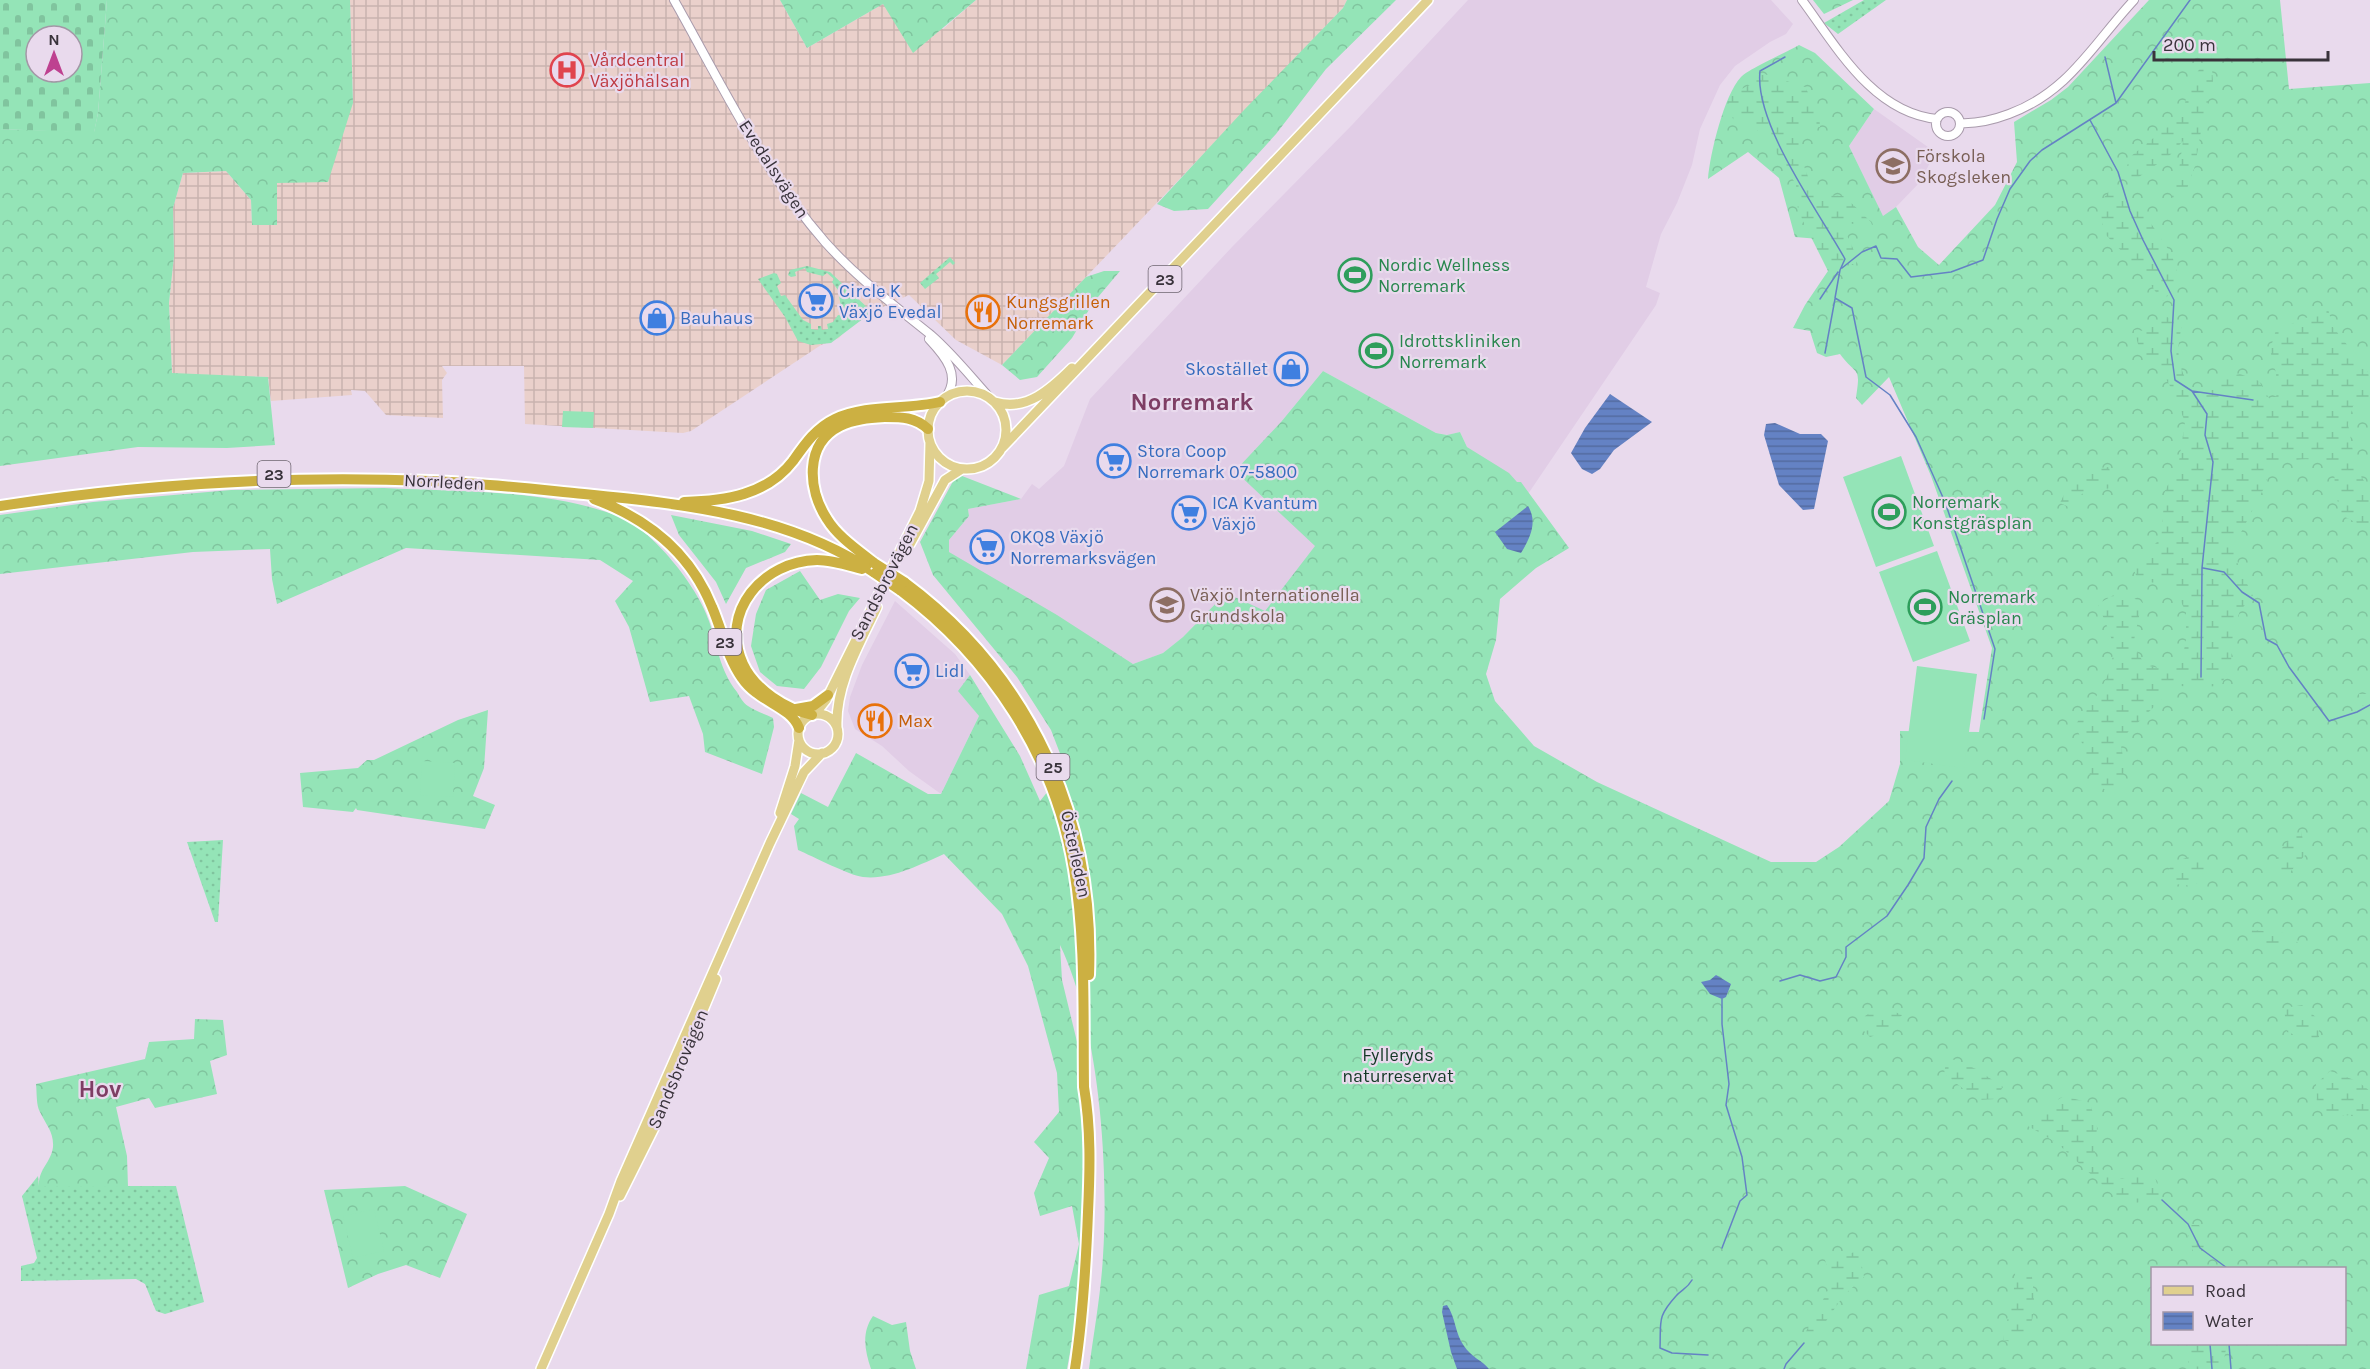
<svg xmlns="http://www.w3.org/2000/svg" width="2370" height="1369" viewBox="0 0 2370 1369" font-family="Karla,sans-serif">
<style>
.built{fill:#e1cde6}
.industrial{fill:url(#industrial-grid)}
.grass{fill:url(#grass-dots)}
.forest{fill:url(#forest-crowns);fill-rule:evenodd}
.wetland{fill:url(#wetland-marsh)}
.cemetery{fill:url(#cemetery-stones);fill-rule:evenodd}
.pitch{fill:#94e4b7}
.water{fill:url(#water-rules)}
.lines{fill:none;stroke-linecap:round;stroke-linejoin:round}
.stream{stroke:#6482c4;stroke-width:1.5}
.minor-casing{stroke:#a99bac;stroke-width:10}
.major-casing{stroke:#fff;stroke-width:12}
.highway-casing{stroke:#fff;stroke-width:14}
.minor{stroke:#fff;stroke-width:8}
.major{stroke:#e0d08e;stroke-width:9}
.highway{stroke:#ccb042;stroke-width:10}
.highway-bridge-casing{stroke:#fff;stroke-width:14;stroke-linecap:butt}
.highway-bridge{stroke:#ccb042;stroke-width:10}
.labels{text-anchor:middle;stroke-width:4.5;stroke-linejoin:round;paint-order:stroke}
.shield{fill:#e9daed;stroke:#6e6570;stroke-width:1.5}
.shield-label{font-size:16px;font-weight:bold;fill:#39333b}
.health-label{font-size:18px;fill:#be3a42;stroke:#e9daed;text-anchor:start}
.education-label{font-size:18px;fill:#785e54;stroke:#e9daed;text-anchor:start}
.street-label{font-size:18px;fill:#39333b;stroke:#e9daed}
.leisure-label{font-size:18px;fill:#27864d;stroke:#e9daed;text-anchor:start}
.shop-label{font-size:18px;fill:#366cbe;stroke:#e9daed;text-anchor:start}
.food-label{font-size:18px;fill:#c56008;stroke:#e9daed;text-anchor:start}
.park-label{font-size:18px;fill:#143926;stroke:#e9daed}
.district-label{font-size:24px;font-weight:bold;fill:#7e3e64;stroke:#e9daed}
</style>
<defs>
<pattern id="industrial-grid" width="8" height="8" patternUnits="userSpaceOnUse" patternTransform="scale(1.5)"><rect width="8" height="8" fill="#ead0cb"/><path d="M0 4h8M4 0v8" fill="none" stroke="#c9b3af"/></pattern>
<pattern id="grass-dots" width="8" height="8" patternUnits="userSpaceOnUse" patternTransform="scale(1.5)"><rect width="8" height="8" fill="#94e4b7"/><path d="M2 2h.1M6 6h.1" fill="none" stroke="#80c49e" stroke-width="1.8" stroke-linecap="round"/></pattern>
<pattern id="forest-crowns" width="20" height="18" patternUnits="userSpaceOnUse" patternTransform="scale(1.5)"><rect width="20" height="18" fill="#94e4b7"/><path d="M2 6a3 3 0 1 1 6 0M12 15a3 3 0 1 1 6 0" fill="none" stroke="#80c49e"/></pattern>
<pattern id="wetland-marsh" width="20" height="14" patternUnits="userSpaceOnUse" patternTransform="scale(1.5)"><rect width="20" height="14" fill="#94e4b7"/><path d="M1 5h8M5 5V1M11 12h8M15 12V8" fill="none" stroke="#80c49e"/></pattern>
<pattern id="cemetery-stones" width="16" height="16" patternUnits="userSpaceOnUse" patternTransform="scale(1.5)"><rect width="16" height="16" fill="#94e4b7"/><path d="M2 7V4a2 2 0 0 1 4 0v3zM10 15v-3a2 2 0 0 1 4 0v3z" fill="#80c49e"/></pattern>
<pattern id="water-rules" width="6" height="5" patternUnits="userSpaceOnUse" patternTransform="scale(1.5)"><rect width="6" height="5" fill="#6482c4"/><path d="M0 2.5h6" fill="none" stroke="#536ba0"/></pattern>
</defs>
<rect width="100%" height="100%" fill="#e9daed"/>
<!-- built -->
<path class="built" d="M1468 0H1771L1793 24 1786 34 1770 42 1735 66 1720 85 1700 129 1692 165 1677 203 1661 234 1646 287 1660 293 1656 305 1528 494 1517 482 1467 447 1460 432 1448 435 1436 433 1323 371 1281 422 1297 528 1316 546 1265 611 1204 615 1183 637 1163 653 1133 664 948 552 949 540 969 516 968 509 1021 499 1032 484 1039 489 1064 466 1090 399 1232 247 1352 125Z
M1874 109 1935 152 1921 181 1896 207 1883 217 1849 146Z
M895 601 955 654 970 675 959 691 979 716 941 794 909 771 882 746 855 729 848 711 850 697 862 665Z"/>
<!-- industrial -->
<path class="industrial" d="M350 0H780L807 48 883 4 943 29 976 0H1347L1343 8 1002 365 956 340 909 295 872 312 846 330 839 338 821 345 691 431 683 433 525 424 524 366H442L447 373 442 380 443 418 386 415 365 391 351 390 352 395 271 401 268 377 172 374 169 303 174 256 173 208 183 173 226 171 251 200 252 225 277 183 353 103Z"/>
<!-- grass -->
<path class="grass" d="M1864 0H1886L1838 34 1824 23Z
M950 257 955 263 953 265 950 262 936 274 939 278 925 289 920 283Z
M807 266 830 272 872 312 831 343 811 345 798 341 785 317 758 279 774 273 777 274 781 283 777 286 781 296 785 295 803 320 811 324V329L818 330V326H821L822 330 828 329 827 324 833 322 838 315 843 316 846 310 841 307 838 290 832 282 834 279 827 273 823 276 807 272 805 268 795 272 796 276 791 277 788 275 790 270Z
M223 840 218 922H215L187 842Z
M38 1176 39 1186H176L204 1302 165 1314 156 1311 145 1284 136 1279 21 1281V1266L34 1263 37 1258 22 1196Z"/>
<!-- forest -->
<path class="forest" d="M107 0H350L353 103 328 182 277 183V225H252L251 200 226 171 183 173 173 208 174 256 169 303 172 373 268 377 275 445 227 448 138 447 0 466V129L94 132 98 113Z
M780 0H976L913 53 883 4 807 48Z
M1347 0H1396L1326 69 1276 134 1208 209 1174 211 1157 204 1244 110 1343 8Z
M1813 0H1853L1824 14Z
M2149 0H2280L2289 89 2370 83V1369H1089C1094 1331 1101 1293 1103 1256 1109 1166 1099 1026 1060 945L1062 980 1079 1050 1086 1178 1083 1281 1067 1369H1026L1039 1295 1069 1286 1079 1244 1072 1206 1040 1216 1034 1193 1049 1158 1034 1142 1059 1112 1057 1073 1028 966 1002 914 944 854C919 865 891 880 863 877 851 876 812 856 798 850L794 826 799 819 791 814 801 793 828 807 856 753 928 794H941L979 716 958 691 970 675 1020 756 1040 801 1066 769 1051 730 1017 677 933 575 920 542 957 474 1021 499 968 509 969 516 949 540V552L1057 615 1133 664 1163 653 1183 637 1226 593 1265 611 1315 546 1235 471 1281 422 1323 371 1436 433 1447 435 1460 432 1467 447 1509 473 1517 482H1521L1569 548 1536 568 1500 599 1496 640 1486 674 1495 701 1534 746 1597 782 1771 862H1816L1839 847 1889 801 1900 764V731L1979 732 1992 648 1931 476 1889 377 1862 405 1856 398C1861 365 1857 377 1840 354L1826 357 1817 353 1810 331 1793 328 1805 305 1828 271 1819 239 1795 237 1779 178 1748 152 1708 179C1710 154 1724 95 1741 77 1749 69 1787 52 1799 45L1815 53 1874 109 1849 146 1883 216 1896 207 1918 247 1939 265 1995 205 2017 162 2014 122 2051 100 2068 87ZM2152 1268H2344V1344H2152Z
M1104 271H1120L1093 303 1072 338 1037 377 1020 380 1002 365 1086 277Z
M384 488C461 492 545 489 618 516 652 529 698 587 709 621 718 647 719 669 737 692 740 697 743 703 748 706 755 711 765 714 773 718L774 727 762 774 705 752 703 734 689 696 650 702 629 627 615 601 633 581 600 560 406 548 277 604 272 579 270 549 193 552 0 574V515L93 502 231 490Z
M671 515 752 531 791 544 785 552 746 568 726 604 716 582 679 535Z
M800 571 820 600 838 594 860 598 849 611 821 667 804 689 777 686 760 672 751 646 756 614 766 590Z
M488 710 484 768 473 796 495 805 485 829 357 810 356 808 353 812 303 807 300 773 358 768 367 760H374L458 720Z
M195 1019 223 1020 227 1055 210 1061 217 1094 155 1108 149 1098 116 1107 127 1156 128 1187 39 1186C38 1169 51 1163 53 1147 54 1132 46 1125 40 1112 36 1105 37 1093 36 1084L145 1059 149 1042 194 1039Z
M405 1186 467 1214 440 1278 406 1265 378 1274 348 1288 324 1190Z
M873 1316 892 1325 906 1322 910 1351 916 1369H871C865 1351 861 1333 873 1316Z"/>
<!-- wetland -->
<path class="wetland" d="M2211 54 2213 82 2202 125 2195 166 2183 200 2174 202 2170 190 2179 170 2183 141 2170 155 2136 179 2124 175 2130 157 2183 114 2189 83Z
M1752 72 1768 75 1805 87 1819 113 1820 127H1802C1793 146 1808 178 1817 195L1844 196 1871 222 1876 237 1859 225 1843 222C1845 238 1858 250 1856 266L1840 261 1830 275 1798 211 1796 185 1786 168 1772 146 1756 129 1733 119 1728 100 1735 92 1750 85Z
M2114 185 2142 210 2172 255 2180 282 2163 301 2133 263 2104 233 2099 204Z
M2328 309 2333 327 2367 370 2370 378V403L2353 406 2348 424 2356 468 2370 491V526H2363L2341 515 2335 490 2334 465C2311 456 2291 458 2270 469L2264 488 2234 546 2239 569 2253 595 2240 611 2233 630 2231 662 2221 686 2192 687 2170 685 2161 700 2120 740 2125 768 2119 790 2110 793C2076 772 2091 755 2075 725 2091 705 2110 681 2113 654 2115 639 2103 619 2098 604L2119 592 2142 602 2133 645 2145 665 2158 668 2182 660 2186 640V612L2173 586 2138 580 2129 558 2144 555 2161 538 2165 491 2179 461 2185 422 2173 391 2158 366 2140 351 2134 330 2144 331 2167 317 2182 325C2176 353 2177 363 2190 388H2204L2219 378 2240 374 2259 381 2270 400 2277 395 2276 373 2270 350 2276 330Z
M2109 467 2113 488 2085 491 2069 507 2060 503 2068 486 2081 480 2090 469Z
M2359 694H2370V708L2359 704Z
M2301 831 2306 854 2284 879 2274 862 2284 845Z
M2191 856 2208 866 2205 876 2194 886 2175 884 2165 878 2172 863Z
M2252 930 2284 933 2301 945 2275 946 2250 942Z
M2302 1005 2319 1020V1037L2312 1041 2287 1032 2284 1008Z
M1882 1006 1902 1015 1888 1031 1870 1037 1862 1029 1865 1016Z
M1947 1057 1976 1069 2003 1087 1995 1099 1978 1100 1944 1074Z
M2330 1071 2357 1081 2370 1091V1110L2368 1113 2332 1117 2317 1105 2316 1084Z
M2064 1096 2090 1103 2097 1127 2094 1161 2113 1180 2154 1174 2162 1200 2123 1204 2057 1143 2028 1126 2034 1114Z
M2185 1225H2199L2209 1244 2194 1254Z
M1859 1251 1864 1277 1844 1295 1813 1340 1802 1339 1832 1283 1825 1260Z
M2015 1270 2032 1277C2035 1304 2037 1321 2020 1344L2003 1340C2007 1316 2016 1294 2015 1270Z
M2197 1344H2227L2222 1369H2189L2187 1354Z"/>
<!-- cemetery -->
<path class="cemetery" d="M0 0H107L98 113 94 133 0 129ZM36 36H72V72H36Z"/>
<!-- pitch -->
<path class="pitch" d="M563 411 594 412 593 428 562 427Z
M1901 456 1934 546 1876 567 1843 477Z
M1937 551 1970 641 1913 662 1879 572Z
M1917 666 1977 674 1964 768 1905 760Z
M422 761 455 763 453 797 420 795Z
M374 1209 384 1251 353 1258 343 1216Z"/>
<!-- water -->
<path class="water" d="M1610 394 1652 422 1614 450 1600 469 1592 474 1582 469 1571 453 1585 428Z
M1775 423 1800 434H1821L1828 441 1814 509 1803 510 1779 485 1764 435 1766 424Z
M1528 506C1538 522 1530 538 1521 553L1507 549 1495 532Z
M1716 975 1731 984 1726 997 1722 999 1710 994 1701 982 1710 980Z
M1447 1305C1456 1318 1455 1334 1464 1346 1471 1357 1483 1361 1489 1369H1457L1451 1352 1442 1312 1443 1306Z"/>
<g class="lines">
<!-- stream -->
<path class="stream" d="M1785 57 1760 71C1754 124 1819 212 1845 259L1840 270 1835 298 1852 308 1866 377 1890 395 1916 437 1945 502 1995 649 1984 719
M2105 57 2116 103
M2090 120 2118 172 2130 211 2143 240 2174 300 2171 351 2175 380 2192 391 2207 414 2205 435 2213 462 2202 568 2201 677
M1842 268 1862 252 1876 246 1881 258 1897 259 1911 277 1951 272 1983 260 1997 219 2010 189 2030 161 2042 150 2116 103 2190 0
M1820 299 1838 272
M1825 353 1835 299
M2192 391 2253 400
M2203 568 2224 572 2242 592 2259 603 2266 639 2277 645 2289 667 2329 721 2357 712 2370 705
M1780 981 1800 975 1820 981 1836 977 1846 957V947L1887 916 1908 885 1924 858 1926 827 1939 799 1952 781
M1722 999V1024L1729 1084 1726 1105 1742 1157 1747 1195 1740 1201 1722 1248
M2162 1200 2188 1224 2200 1248 2227 1268
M1692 1280C1687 1289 1682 1289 1676 1296 1657 1317 1661 1321 1660 1348L1672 1353 1708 1355
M2210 1344 2212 1369
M2229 1344 2231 1369
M1784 1369 1786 1364 1804 1343"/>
<defs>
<path id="minor" d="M674 0C721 83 762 170 825 242 857 278 894 305 931 335 952 353 971 377 990 398
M1802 0C1836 46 1873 113 1937 119
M1936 124a12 12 0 1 1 24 0a12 12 0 1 1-24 0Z
M1960 123C1977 124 1993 120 2009 114 2069 92 2093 44 2134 0
M929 339C945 356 962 376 945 398"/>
<path id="major" d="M928 430a39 39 0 1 1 78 0a39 39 0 1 1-78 0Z
M995 402C1026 412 1051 389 1072 368
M1002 448 1428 0
M910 544 945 480 962 469
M815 714 826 700 920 511 929 481 930 442
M798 734a20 20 0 1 1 40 0a20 20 0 1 1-40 0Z
M837 728C835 685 859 645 877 607
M780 813 795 766 799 740
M620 1196 655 1126 716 979
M541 1369 609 1214 621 1181 770 843 804 772 822 753"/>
<path id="highway" d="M594 499C648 519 690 552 712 607 722 630 727 657 742 678 758 702 791 706 799 728
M684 502C725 501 767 495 793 461 805 444 816 428 835 419 867 404 906 410 940 402
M0 506C143 484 286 475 430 481 482 483 533 489 584 494 684 504 790 515 875 573
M874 563C858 550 838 537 827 519 808 490 804 444 840 426 854 419 870 418 885 417 902 417 915 417 928 429
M904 582C1031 676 1095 818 1089 975
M900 590C991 658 1055 756 1074 869 1086 940 1083 1014 1084 1087 1091 1128 1090 1170 1088 1212 1086 1265 1083 1317 1075 1369
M796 709 813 706 828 695
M812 715C786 709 755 690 743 664 719 612 763 561 817 560 832 560 847 565 862 569"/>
</defs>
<!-- minor casing -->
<use href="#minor" class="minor-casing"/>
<!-- major casing -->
<use href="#major" class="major-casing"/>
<!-- highway casing -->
<use href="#highway" class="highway-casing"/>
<!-- minor -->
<use href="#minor" class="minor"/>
<!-- major -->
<use href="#major" class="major"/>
<!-- highway -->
<use href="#highway" class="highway"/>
<defs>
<path id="highway-bridge" d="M874 563 904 582
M875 573 900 590"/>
</defs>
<!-- highway-bridge casing -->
<use href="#highway-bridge" class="highway-bridge-casing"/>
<!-- highway-bridge -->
<use href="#highway-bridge" class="highway-bridge"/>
</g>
<!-- icons -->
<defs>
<symbol id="hospital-ring" viewBox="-11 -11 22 22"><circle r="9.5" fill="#e9daed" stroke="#e0444e" stroke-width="1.5"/><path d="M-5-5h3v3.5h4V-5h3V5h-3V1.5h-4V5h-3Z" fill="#e0444e"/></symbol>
<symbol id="school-ring" viewBox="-11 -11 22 22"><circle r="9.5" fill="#e9daed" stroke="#8d6e63" stroke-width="1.5"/><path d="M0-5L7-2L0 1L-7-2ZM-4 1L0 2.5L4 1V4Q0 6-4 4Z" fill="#8d6e63"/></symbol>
<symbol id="stadium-ring" viewBox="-11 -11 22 22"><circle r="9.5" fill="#e9daed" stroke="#2e9e5b" stroke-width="1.5"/><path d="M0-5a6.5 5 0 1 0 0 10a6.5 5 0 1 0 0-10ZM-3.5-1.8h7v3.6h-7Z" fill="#2e9e5b"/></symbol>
<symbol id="supermarket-ring" viewBox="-11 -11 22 22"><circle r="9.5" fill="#e9daed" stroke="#3f7fe0" stroke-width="1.5"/><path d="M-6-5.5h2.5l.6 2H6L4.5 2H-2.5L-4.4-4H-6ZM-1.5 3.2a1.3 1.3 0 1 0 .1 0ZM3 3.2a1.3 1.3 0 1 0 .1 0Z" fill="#3f7fe0"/></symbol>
<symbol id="restaurant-ring" viewBox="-11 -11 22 22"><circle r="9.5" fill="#e9daed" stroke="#e8710a" stroke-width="1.5"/><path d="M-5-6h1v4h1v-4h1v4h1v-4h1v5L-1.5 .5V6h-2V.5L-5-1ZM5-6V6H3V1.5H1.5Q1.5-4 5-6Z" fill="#e8710a"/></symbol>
<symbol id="shop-ring" viewBox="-11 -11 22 22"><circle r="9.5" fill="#e9daed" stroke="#3f7fe0" stroke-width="1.5"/><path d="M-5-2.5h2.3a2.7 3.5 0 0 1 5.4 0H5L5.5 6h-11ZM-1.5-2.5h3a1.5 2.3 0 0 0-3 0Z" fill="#3f7fe0"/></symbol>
</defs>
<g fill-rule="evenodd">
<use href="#hospital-ring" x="548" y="51" width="38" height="38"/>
<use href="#school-ring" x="1874" y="147" width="38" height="38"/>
<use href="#stadium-ring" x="1336" y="256" width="38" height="38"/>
<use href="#supermarket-ring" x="797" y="282" width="38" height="38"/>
<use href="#restaurant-ring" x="964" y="293" width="38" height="38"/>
<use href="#shop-ring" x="638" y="299" width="38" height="38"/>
<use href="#stadium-ring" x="1357" y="332" width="38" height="38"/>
<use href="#shop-ring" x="1272" y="350" width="38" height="38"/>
<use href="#supermarket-ring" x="1095" y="442" width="38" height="38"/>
<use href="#stadium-ring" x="1870" y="493" width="38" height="38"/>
<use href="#supermarket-ring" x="1170" y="494" width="38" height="38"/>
<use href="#supermarket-ring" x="968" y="528" width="38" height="38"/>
<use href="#school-ring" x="1148" y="586" width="38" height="38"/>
<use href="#stadium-ring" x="1906" y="588" width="38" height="38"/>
<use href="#supermarket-ring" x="893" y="652" width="38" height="38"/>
<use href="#restaurant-ring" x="856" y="702" width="38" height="38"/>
</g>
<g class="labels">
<!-- shield labels -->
<g class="shield">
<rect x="1148.5" y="266" width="33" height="26" rx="4.5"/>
<rect x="257.5" y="461" width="33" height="26" rx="4.5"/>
<rect x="708.5" y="629" width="33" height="26" rx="4.5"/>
<rect x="1036.5" y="754" width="33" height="26" rx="4.5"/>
</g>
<g class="shield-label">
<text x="1165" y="285">23</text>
<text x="274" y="480">23</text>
<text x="725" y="648">23</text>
<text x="1053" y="773">25</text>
</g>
<!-- health labels -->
<g class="health-label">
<text x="590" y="66">Vårdcentral<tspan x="590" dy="21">Växjöhälsan</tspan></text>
</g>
<!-- education labels -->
<g class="education-label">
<text x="1916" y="162">Förskola<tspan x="1916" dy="21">Skogsleken</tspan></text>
<text x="1190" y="601">Växjö Internationella<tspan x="1190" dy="21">Grundskola</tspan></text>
</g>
<!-- street labels -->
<g class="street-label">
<text transform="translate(774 169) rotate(57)" y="6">Evedalsvägen</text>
<text transform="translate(444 482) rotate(3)" y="6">Norrleden</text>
<text transform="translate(884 582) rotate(-63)" y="6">Sandsbrovägen</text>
<text transform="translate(1076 854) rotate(78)" y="6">Österleden</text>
<text transform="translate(678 1069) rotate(-67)" y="6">Sandsbrovägen</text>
</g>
<!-- leisure labels -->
<g class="leisure-label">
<text x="1378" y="271">Nordic Wellness<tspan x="1378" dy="21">Norremark</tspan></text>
<text x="1399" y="347">Idrottskliniken<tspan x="1399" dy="21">Norremark</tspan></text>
<text x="1912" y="508">Norremark<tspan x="1912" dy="21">Konstgräsplan</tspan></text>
<text x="1948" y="603">Norremark<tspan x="1948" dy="21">Gräsplan</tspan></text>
</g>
<!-- shop labels -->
<g class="shop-label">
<text x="839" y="297">Circle K<tspan x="839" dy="21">Växjö Evedal</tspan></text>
<text x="680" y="324">Bauhaus</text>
<text x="1268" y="375" text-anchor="end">Skostället</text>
<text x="1137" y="457">Stora Coop<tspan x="1137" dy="21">Norremark 07-5800</tspan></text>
<text x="1212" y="509">ICA Kvantum<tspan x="1212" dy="21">Växjö</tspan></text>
<text x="1010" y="543">OKQ8 Växjö<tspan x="1010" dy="21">Norremarksvägen</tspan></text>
<text x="935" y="677">Lidl</text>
</g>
<!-- food labels -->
<g class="food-label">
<text x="1006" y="308">Kungsgrillen<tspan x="1006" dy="21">Norremark</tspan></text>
<text x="898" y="727">Max</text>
</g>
<!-- park labels -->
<g class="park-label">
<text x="1398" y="1061">Fylleryds<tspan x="1398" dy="21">naturreservat</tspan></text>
</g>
<!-- district labels -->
<g class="district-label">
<text x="1192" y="410">Norremark</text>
<text x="100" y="1097">Hov</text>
</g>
</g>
<!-- legend -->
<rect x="2151" y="1267" width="195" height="78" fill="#e9daed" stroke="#a397a6" stroke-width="1.5"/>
<rect x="2163" y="1286" width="30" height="9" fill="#e0d08e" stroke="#a397a6" stroke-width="1.5"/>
<text x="2205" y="1297" font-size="18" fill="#39333b">Road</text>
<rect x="2163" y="1312" width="30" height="18" fill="url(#water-rules)" stroke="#a397a6" stroke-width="1.5"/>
<text x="2205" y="1327" font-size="18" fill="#39333b">Water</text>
<!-- north arrow -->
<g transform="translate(54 54)"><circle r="28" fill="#e9daed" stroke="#a397a6" stroke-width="1.5"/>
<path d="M0-4.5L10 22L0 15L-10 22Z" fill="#be4190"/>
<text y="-9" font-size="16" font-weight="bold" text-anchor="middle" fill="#39333b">N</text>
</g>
<!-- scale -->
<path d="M2154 51v9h174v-9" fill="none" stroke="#39333b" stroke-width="3"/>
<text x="2163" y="51" font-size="18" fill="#39333b" stroke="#e9daed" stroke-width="4.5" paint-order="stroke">200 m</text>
</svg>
